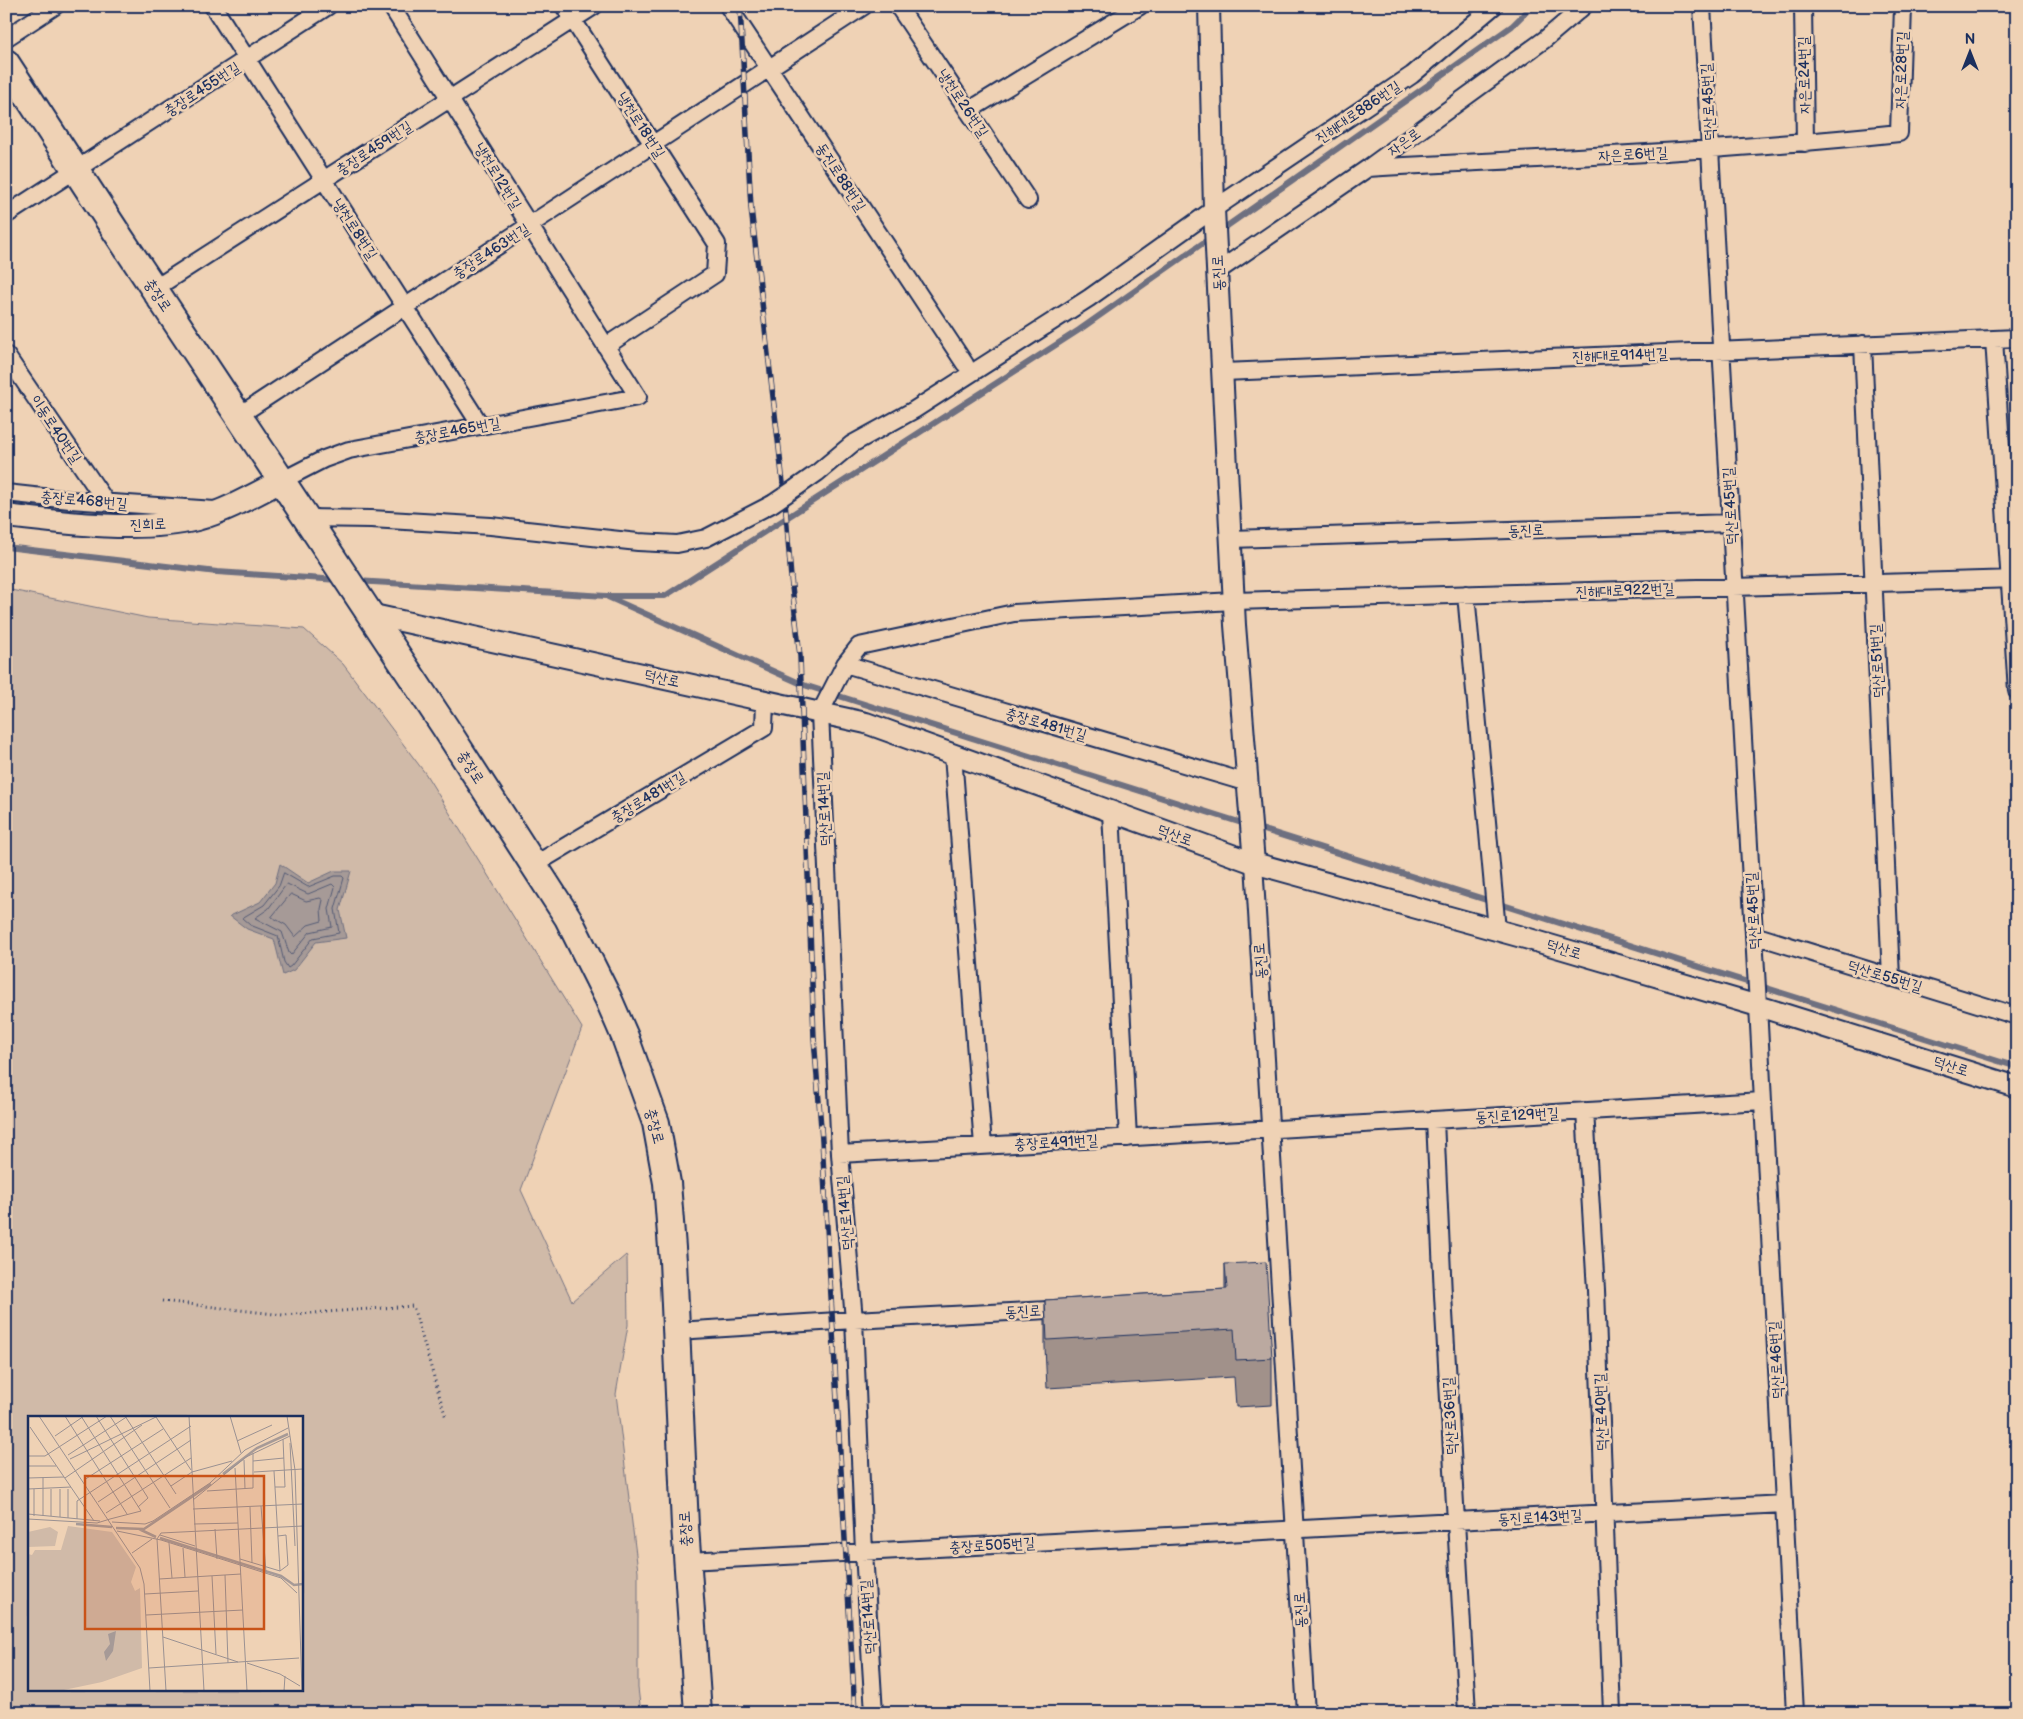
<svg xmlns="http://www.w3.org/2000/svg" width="2023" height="1719" viewBox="0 0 2023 1719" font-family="'Balsamiq Sans','Poor Story',sans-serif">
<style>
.green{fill:#d0baa8;stroke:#767483;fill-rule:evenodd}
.water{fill:#a69a97;stroke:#6e6f80}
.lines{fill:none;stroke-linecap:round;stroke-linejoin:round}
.shore{stroke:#535a75;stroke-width:1}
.stream{stroke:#6e6f80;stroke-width:6}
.minor-casing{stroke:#1b2f5e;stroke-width:20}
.tertiary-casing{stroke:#1b2f5e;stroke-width:24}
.secondary-casing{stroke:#1b2f5e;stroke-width:26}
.primary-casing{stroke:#1b2f5e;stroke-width:30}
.path{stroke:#1b2f5e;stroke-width:3;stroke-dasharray:1 4;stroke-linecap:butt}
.minor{stroke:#efd2b5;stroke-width:16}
.tertiary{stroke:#efd2b5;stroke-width:20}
.secondary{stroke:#efd2b5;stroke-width:22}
.primary{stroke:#efd2b5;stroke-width:26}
.rail-casing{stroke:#1b2f5e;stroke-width:5.5}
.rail{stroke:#efd2b5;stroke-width:4;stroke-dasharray:11;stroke-linecap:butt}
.minor-bridge-casing{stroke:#1b2f5e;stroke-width:20;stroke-linecap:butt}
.minor-bridge{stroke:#efd2b5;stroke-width:16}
.wall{fill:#a1918a;stroke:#1b2f5e}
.building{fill:#bba9a0;stroke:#1b2f5e}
.labels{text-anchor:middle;stroke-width:5;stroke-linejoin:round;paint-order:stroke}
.street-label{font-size:15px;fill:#1b2f5e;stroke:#efd2b5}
.inset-river{fill:none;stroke:#a69a97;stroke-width:2.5}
.inset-road{fill:none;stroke:#9a9192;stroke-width:1}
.view{fill:#c95318;fill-opacity:0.15;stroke:#c95318;stroke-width:2.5}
.inset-edge{fill:none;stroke:#1b2f5e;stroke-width:2.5}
</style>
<rect width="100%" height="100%" fill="#efd2b5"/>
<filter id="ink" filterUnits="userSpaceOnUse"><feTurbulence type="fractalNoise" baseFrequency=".02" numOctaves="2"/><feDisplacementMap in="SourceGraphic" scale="10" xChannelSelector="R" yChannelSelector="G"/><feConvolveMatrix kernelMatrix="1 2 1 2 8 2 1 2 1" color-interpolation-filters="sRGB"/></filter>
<g filter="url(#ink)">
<!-- green -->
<path class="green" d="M6 589 148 618 304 629 343 664 425 773 582 1028 521 1190 572 1301 626 1255 627 1257 628 1325 616 1394 638 1571V1688L641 1713H6ZM29 1418H301V1690H29Z"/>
<!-- water -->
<path class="water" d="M280 864 308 883 334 871H351L340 910 346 938 316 942 294 970 283 975 274 939 247 929 230 916 260 902 275 883Z"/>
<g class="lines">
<!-- shore -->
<path class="shore" d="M284 873 308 887 335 876H342L344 878 335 909 339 933 313 938 291 966 288 968 284 962 278 936 250 925 242 918 264 905 279 886Z
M287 884 308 894 332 884 335 887 329 909 332 927 310 932 291 955 289 953 282 932 255 918 268 909Z
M291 894 306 901 320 898 323 900 321 909 322 921 308 925 295 937 286 925 272 917Z"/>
<!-- stream -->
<path class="stream" d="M6 547 217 572 339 580
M356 581 606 596H665L1079 330 1512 26 1532 6
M608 597 804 685 2017 1067"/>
<defs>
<path id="minor" d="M213 6 481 426
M564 6 717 244 715 274 606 346
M728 6 965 364
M898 6 1028 200
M1702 6 1758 1006 1795 1713
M1803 6 1805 143
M6 38 55 6
M968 111 1140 6
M1368 168C1545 158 1722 152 1899 133L1903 6
M6 215 328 6
M1218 271 1368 168 1544 40 1584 6
M154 289 594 6
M1994 339 2017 691
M1863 344 1891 978
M6 355 106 502
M1223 372 2017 338
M238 416 864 6
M281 481 324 459 349 450 638 397 391 6
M797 487 817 473 852 444 914 410 1089 298 1214 209 1412 75 1494 6
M6 493 70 500 215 510
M305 518 371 519 491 526 638 542 677 544 706 538 772 504
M1231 539 1731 523
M1466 594 1497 930
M845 664 1248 783
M953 755 983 1146
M1111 812 1128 1138
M1254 863 1306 1713
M534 865 764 728 765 701
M1754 935 2017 1016
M1585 1111 1596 1290 1612 1713
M1435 1120 1443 1295 1467 1713
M840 1154 1763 1101
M677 1331 854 1320 1067 1309
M687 1561 1784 1504
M874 1713 864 1552 854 1320 840 1154 820 713 845 664 859 646 1014 613 1234 601 2017 579"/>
<path id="tertiary" d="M1209 6 1214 209 1227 468 1235 625 1254 863
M369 614 866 723 1254 863 1529 939 1758 1006 2017 1087"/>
<path id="secondary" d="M6 516C64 523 141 533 197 519 226 511 254 495 281 481"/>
<path id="primary" d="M6 63 115 230 445 727 568 918 608 998 625 1037 656 1123 667 1183 673 1261 685 1526 698 1713"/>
</defs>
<!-- minor casing -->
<use href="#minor" class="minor-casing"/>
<!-- tertiary casing -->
<use href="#tertiary" class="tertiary-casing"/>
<!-- secondary casing -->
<use href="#secondary" class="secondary-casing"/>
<!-- primary casing -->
<use href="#primary" class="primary-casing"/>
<!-- path -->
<path class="path" d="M162 1301 283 1315 413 1306 446 1418"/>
<!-- minor -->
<use href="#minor" class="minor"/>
<!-- tertiary -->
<use href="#tertiary" class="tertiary"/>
<!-- secondary -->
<use href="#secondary" class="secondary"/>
<!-- primary -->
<use href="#primary" class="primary"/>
<defs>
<path id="rail" d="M740 6 751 208 785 500 791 578 800 656 814 1038 822 1140 855 1713"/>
</defs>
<!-- rail casing -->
<use href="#rail" class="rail-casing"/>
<!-- rail -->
<use href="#rail" class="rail"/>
<defs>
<path id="minor-bridge" d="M772 504 797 487"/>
</defs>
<!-- minor-bridge casing -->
<use href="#minor-bridge" class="minor-bridge-casing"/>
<!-- minor-bridge -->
<use href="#minor-bridge" class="minor-bridge"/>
</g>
<!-- wall -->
<path class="wall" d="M1225 1264 1272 1358V1405L1236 1407 1234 1377 1047 1388 1045 1347V1300L1225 1289Z"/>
<!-- building -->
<path class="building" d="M1266 1262 1272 1358 1236 1360 1234 1329 1047 1340 1045 1300 1227 1289 1225 1264Z"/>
</g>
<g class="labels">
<!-- street labels -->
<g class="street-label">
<text transform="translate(1901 70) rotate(-88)" y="5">자은로28번길</text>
<text transform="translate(1804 75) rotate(-91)" y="5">자은로24번길</text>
<text transform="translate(202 89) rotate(-33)" y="5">충장로455번길</text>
<text transform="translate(1708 102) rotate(-93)" y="5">덕산로45번길</text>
<text transform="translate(963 103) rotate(56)" y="5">냉천로26번길</text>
<text transform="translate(1358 112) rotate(-34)" y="5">진해대로886번길</text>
<text transform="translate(641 125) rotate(57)" y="5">냉천로18번길</text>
<text transform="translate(1404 142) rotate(-36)" y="5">자은로</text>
<text transform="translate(374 148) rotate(-33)" y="5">충장로459번길</text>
<text transform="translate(1633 154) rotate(-3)" y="5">자은로6번길</text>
<text transform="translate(498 176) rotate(58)" y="5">냉천로12번길</text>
<text transform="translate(841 177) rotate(57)" y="5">동진로88번길</text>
<text transform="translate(355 229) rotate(57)" y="5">냉천로8번길</text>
<text transform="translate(491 251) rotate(-33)" y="5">충장로463번길</text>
<text transform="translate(1218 273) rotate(-93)" y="5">동진로</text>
<text transform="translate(158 295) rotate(56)" y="5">충장로</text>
<text transform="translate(1620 355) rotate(-2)" y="5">진해대로914번길</text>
<text transform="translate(56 429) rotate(56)" y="5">이동로40번길</text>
<text transform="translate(457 430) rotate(-10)" y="5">충장로465번길</text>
<text transform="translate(84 500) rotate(5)" y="5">충장로468번길</text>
<text transform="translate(1730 506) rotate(-93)" y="5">덕산로45번길</text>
<text transform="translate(148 524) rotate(-2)" y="5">진희로</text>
<text transform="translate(1526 530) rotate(-2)" y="5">동진로</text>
<text transform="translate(1625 590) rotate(-2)" y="5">진해대로922번길</text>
<text transform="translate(1877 661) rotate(-93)" y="5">덕산로51번길</text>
<text transform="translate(662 678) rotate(12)" y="5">덕산로</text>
<text transform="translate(1046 724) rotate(16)" y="5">충장로481번길</text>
<text transform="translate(471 767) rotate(57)" y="5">충장로</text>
<text transform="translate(648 797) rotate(-31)" y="5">충장로481번길</text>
<text transform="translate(824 809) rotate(-93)" y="5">덕산로14번길</text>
<text transform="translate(1175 835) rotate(19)" y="5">덕산로</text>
<text transform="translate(1753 911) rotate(-93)" y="5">덕산로45번길</text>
<text transform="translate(1564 949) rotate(17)" y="5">덕산로</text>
<text transform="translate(1260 961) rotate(-94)" y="5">동진로</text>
<text transform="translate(1885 976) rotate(17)" y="5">덕산로55번길</text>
<text transform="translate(1951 1066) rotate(17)" y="5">덕산로</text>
<text transform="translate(1517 1115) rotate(-3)" y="5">동진로129번길</text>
<text transform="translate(655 1126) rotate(75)" y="5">충장로</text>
<text transform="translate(1056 1142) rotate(-3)" y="5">충장로491번길</text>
<text transform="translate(845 1213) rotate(-95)" y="5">덕산로14번길</text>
<text transform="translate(1023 1311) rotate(-3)" y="5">동진로</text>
<text transform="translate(1776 1360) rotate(-93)" y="5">덕산로46번길</text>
<text transform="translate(1601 1412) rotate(-92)" y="5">덕산로40번길</text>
<text transform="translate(1450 1416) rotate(-93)" y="5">덕산로36번길</text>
<text transform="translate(1540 1517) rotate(-3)" y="5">동진로143번길</text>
<text transform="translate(685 1529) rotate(-93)" y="5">충장로</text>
<text transform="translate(992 1545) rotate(-3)" y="5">충장로505번길</text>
<text transform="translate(1300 1610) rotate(-93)" y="5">동진로</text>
<text transform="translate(868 1617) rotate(-94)" y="5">덕산로14번길</text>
</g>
</g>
<!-- overview -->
<g transform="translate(28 1416)">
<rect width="275" height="275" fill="#efd2b5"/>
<path d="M40 110 84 116 108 151 103 166 107 175 112 172 114 252 74 266 31 275H0V138L4 139 7 134H33ZM22 111 30 116 27 130 0 131V116Z" fill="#d0baa8"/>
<path d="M88 215 85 235 78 245 76 236 82 228 80 218Z" fill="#a69a97"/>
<path class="inset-river" d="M195 58 229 32 260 18M48 108 84 111M88 112 116 113 183 68M111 113 128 121M132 122 253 160 266 169 275 168"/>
<path class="inset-road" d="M11 0 112 152 116 168 122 275M37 0 99 98M53 0 113 95 82 103M68 0 120 82 110 91M82 0 142 92M97 0 148 78M161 0 176 275M202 0 213 37M259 0 267 54 274 275M128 1 163 54M2 11 66 105M27 20 56 0M209 25 244 9M262 27 267 130M40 39 100 0M0 40H17L79 0M42 43 130 0M216 44 217 73M225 45 256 42M0 50H28M207 52 219 275M246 55 252 155M226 56 275 53M15 61V100M0 62 36 61M37 62 114 9M56 64 135 13M143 70 164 56 204 45M247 71H257L255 23M0 73 43 71M6 73V100M23 73V100M32 73V101M179 75 225 72V37M165 84 218 41 262 20M70 86 163 24M233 90 238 157M222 91 224 147M165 93 275 88M78 97 163 42M0 98 72 105M40 102V73M0 103 69 107 82 103M49 103V85L163 10M84 106 117 108 125 105 182 67 217 34 260 12M166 108 210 107M187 113 189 143M89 115 133 124 253 162 269 177M132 119 167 130M250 120 258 119 260 149 252 155M141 127 144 162M155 132 157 161M104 137 124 123M212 143 252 155M197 159 200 247M184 160 188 238M131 163 213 158M117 178 170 175M118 199 215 194M135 221 210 246M219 247 252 258 272 270M121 252 271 242M138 275 129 123 133 117 275 110M256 275 257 260"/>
<path class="view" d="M57 60H236V213H57Z"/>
<rect width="275" height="275" class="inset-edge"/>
</g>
<!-- margin -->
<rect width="2023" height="1719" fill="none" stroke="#efd2b5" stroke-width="25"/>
<rect x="12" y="12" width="1998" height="1694" fill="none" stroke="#1b2f5e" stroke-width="2" filter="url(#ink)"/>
<!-- north arrow -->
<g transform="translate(1970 52)" stroke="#efd2b5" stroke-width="4" paint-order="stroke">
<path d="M0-4L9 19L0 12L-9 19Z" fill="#1b2f5e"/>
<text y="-8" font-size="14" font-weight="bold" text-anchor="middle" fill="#1b2f5e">N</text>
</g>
</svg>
